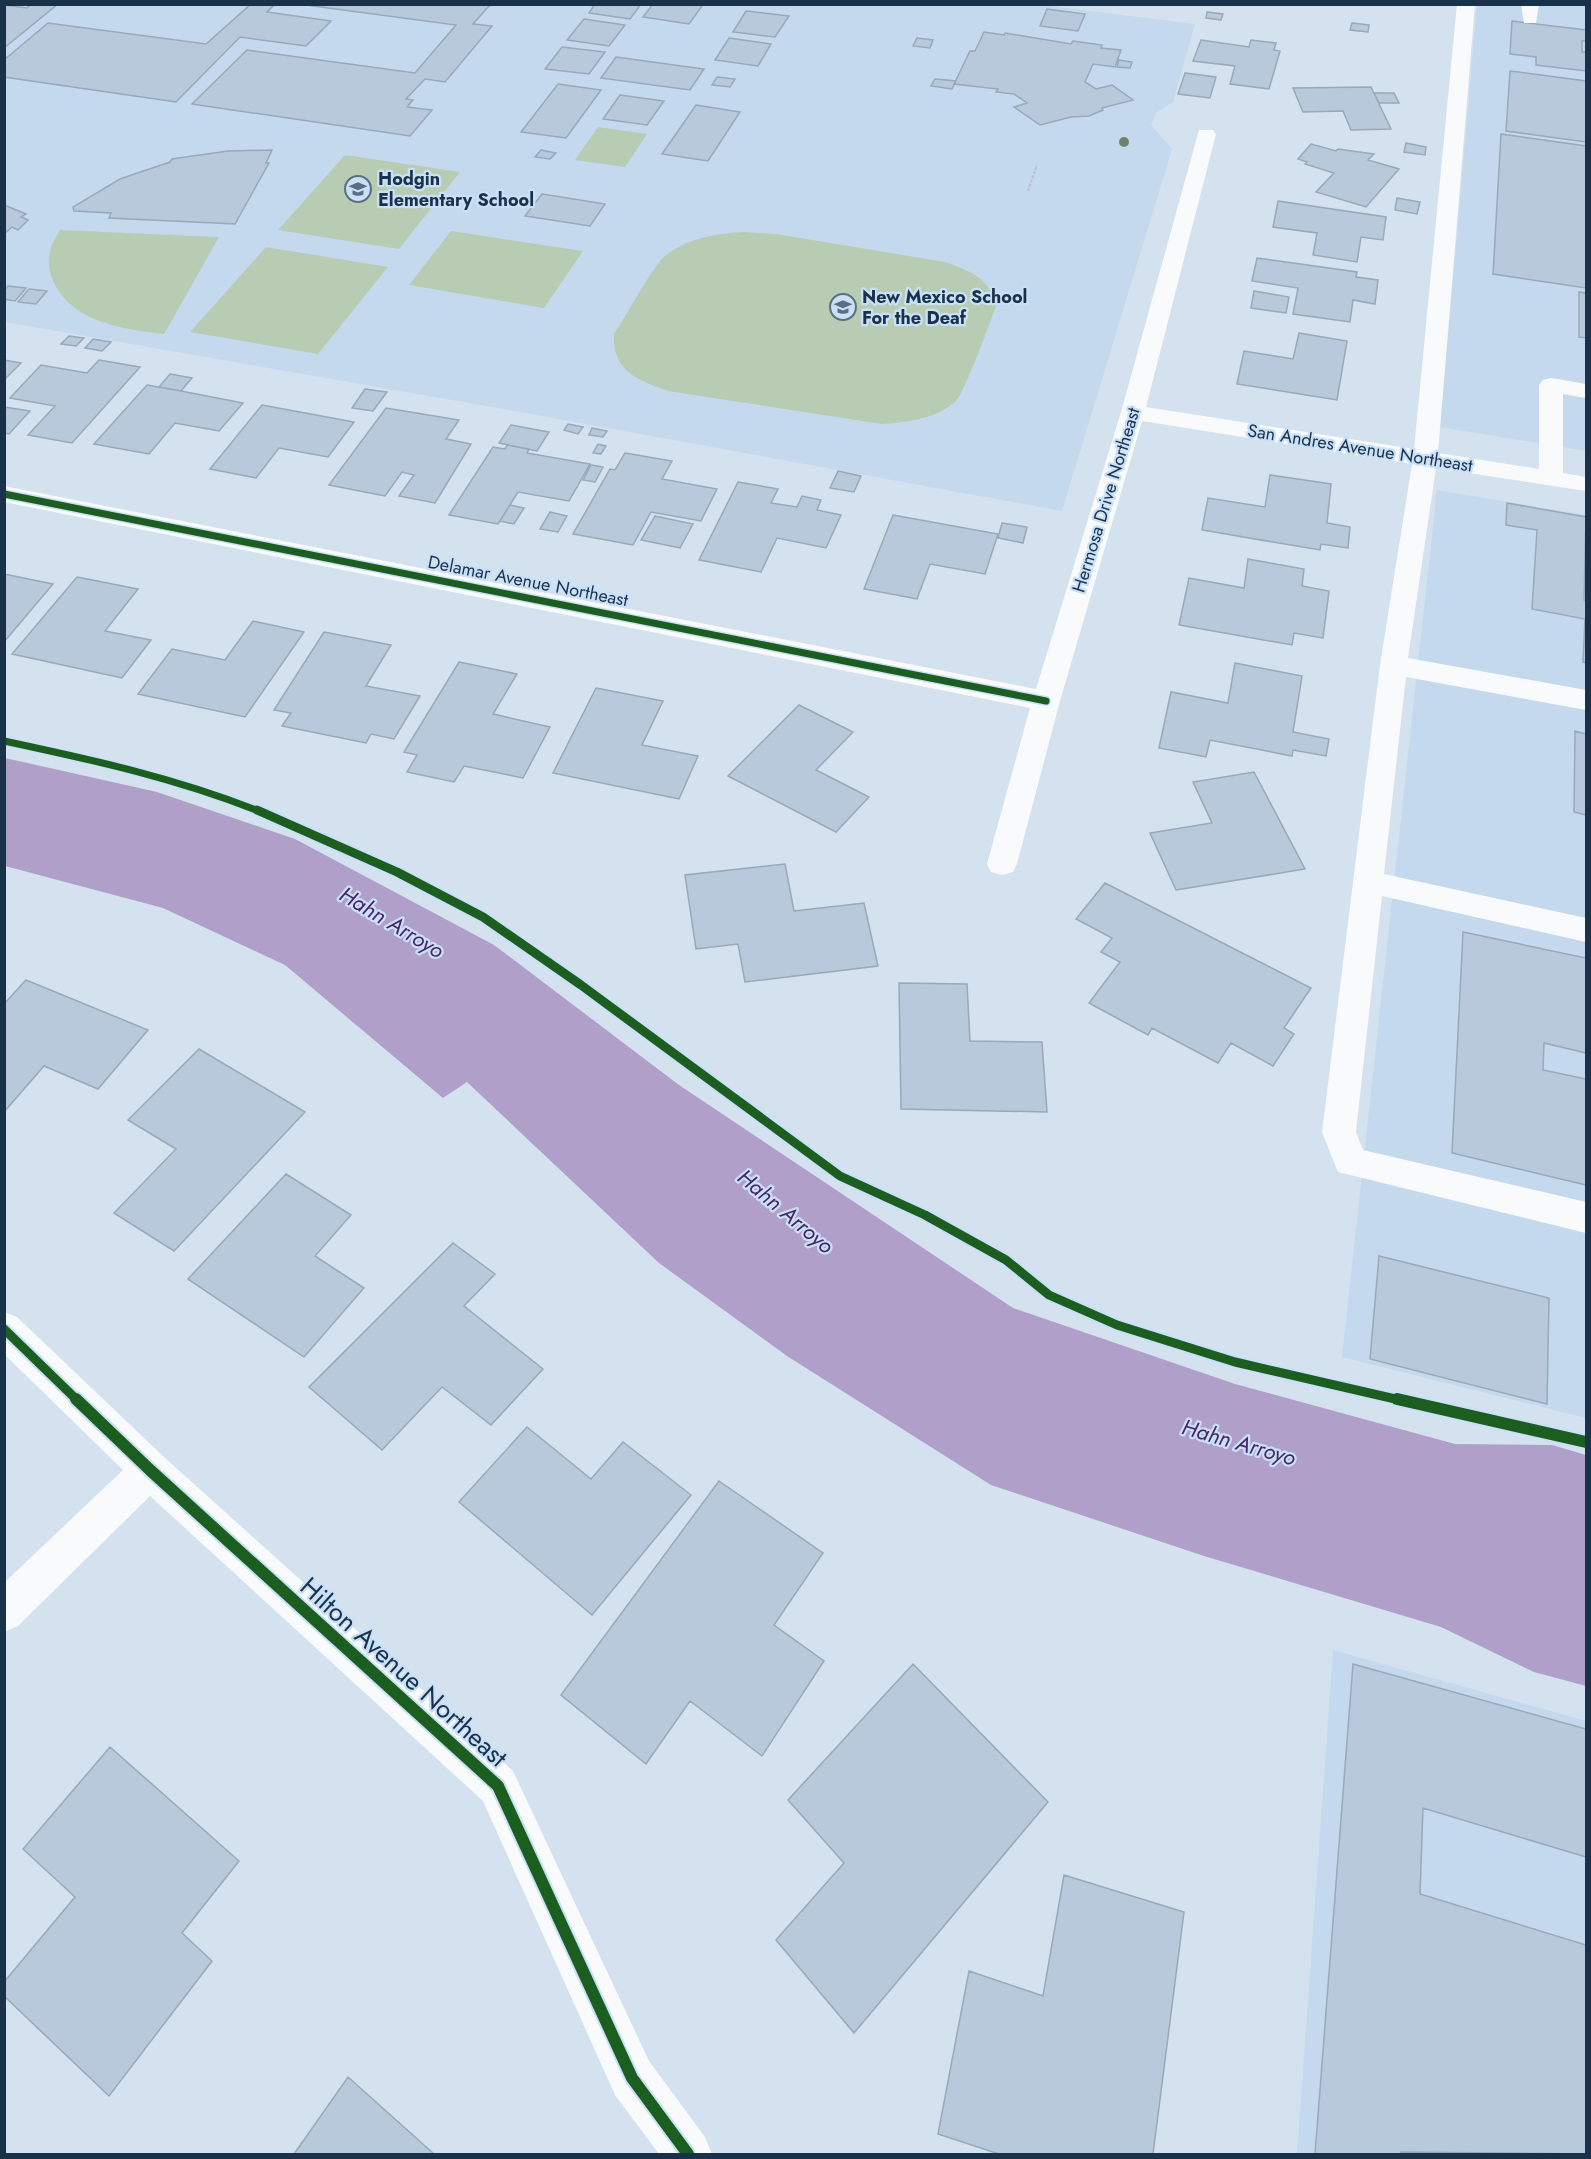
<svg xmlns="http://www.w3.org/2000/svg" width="1591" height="2159" viewBox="0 0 1591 2159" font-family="Jost,sans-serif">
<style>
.built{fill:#c4d9ed}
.green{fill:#b8ccb3}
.water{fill:#af9fc9}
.building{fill:#b7c9da;stroke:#98a9b9;stroke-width:1.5}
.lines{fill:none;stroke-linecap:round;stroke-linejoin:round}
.path{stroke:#b9c1c9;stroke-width:2;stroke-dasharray:3 1.5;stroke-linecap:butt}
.minor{fill:#f9fafc;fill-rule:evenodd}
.cycleway-far2-casing{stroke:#c9e1f8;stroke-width:10}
.cycleway-far1-casing{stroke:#c9e1f8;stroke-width:13}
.cycleway-casing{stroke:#c9e1f8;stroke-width:16}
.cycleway-far2{stroke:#1b5e20;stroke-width:7}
.cycleway-far1{stroke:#1b5e20;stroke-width:9}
.cycleway{stroke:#1b5e20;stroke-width:12}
.tree{fill:#72816e}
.labels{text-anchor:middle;stroke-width:4.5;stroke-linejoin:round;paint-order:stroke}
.far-poi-label{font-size:18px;font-weight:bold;fill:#193249;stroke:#c9e1f8;text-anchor:start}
.far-street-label{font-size:18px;fill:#193249;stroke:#c9e1f8}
.water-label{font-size:22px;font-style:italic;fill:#492366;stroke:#c9e1f8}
.near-street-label{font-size:26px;fill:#193249;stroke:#c9e1f8}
</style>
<rect width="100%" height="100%" fill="#d4e1ee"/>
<!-- built -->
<path class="built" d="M1034 4 1195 24 1173 102 1157 112 1151 125 1172 149 1062 511 498 408 5 322 4 5Z
M1477 5H1586V451L1440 427Z
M1437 490 1586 515V1418L1342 1357Z
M1333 1650 1586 1721V2154H1297Z"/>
<!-- green -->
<path class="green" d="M598 127 647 134 625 167 575 160Z
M345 155 460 172 399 249 278 230Z
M60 230 218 237H219L164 334C122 329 69 322 52 278 45 260 50 246 60 230Z
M451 231 583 251 544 308 409 285Z
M742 232 776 234 945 262C972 272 985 276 997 303 992 318 964 394 956 401 936 419 908 422 882 424L668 391C638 380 612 371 614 334 625 318 654 264 666 255 689 238 715 234 742 232Z
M266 247 388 267 318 354 190 332Z"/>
<!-- water -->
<path class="water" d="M5 758 157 792 295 839 494 945 679 1085 1013 1308 1235 1384 1455 1444 1552 1445 1586 1455V1686L1534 1672 1441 1627 1204 1556 991 1485 787 1356 659 1263 467 1082 443 1098 285 965 163 908 5 866Z"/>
<!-- building -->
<path class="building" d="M31 4H58L4 48V5L27 8Z
M251 4H275L267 12 331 21 306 46 240 37 176 102 4 77V60L48 23 206 44Z
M298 4H496L489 6 473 24 492 26 445 82 425 79 406 99 413 100 407 107 432 110 410 136 192 104 247 50 415 73 456 25Z
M595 4H641L630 19 589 13Z
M653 4H695L702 6 689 24 643 17Z
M1047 9 1085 14 1078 31 1040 26Z
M746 11 789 16 775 37 733 32Z
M1207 12 1223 14 1221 20 1206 18Z
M584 19 625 25 609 46 567 40Z
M1512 21 1586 30V41H1582V52H1586V71L1536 65V57L1510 54Z
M1352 23 1369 25 1368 32 1350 30Z
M984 32 1004 35 1005 33 1071 44 1073 41 1102 45 1101 48 1121 50 1115 67 1093 64 1085 82 1096 89 1112 85 1133 100 1102 108 1103 110 1089 116 1071 117 1040 125 1014 107 1027 103 1014 94 996 92 998 89 954 84 970 51H975Z
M729 38 771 44 758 66 715 60Z
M917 38 933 40 930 48 913 46Z
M1201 40 1249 47 1251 40 1276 43 1274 50 1280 51 1269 89 1230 84 1235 66 1193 61Z
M562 47 605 52 589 74 545 69Z
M616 57 704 69 690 90 601 78Z
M1119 60 1132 62 1130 68 1117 67Z
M1510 71 1586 81V142L1506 131Z
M1185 73 1216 77 1210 98 1178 94Z
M717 77 735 79 730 87 712 85Z
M935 79 956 81 952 89 931 86Z
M558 84 601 90 566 138 521 132Z
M1371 87 1391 129 1351 130 1343 111 1303 112 1293 88Z
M1374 93H1394L1399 103H1379Z
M620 95 664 101 647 125 603 119Z
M696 105 740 112 708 161 662 154Z
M1501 134 1586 146V288L1493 274Z
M1406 143 1426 147 1425 155 1404 152Z
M1311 144 1336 151 1338 149 1374 154 1368 160 1399 169 1366 207 1316 192 1334 173 1305 164 1307 162 1298 159Z
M272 150 266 163H269L235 224 109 218 111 213 74 211 73 207 120 179 170 162 172 159 228 151Z
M541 150 556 153 550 159 535 157Z
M542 194 605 204 590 226 525 216Z
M1397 198 1420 202 1417 214 1395 210Z
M1278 201 1386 217 1383 240 1361 237 1357 262 1313 255 1317 233 1273 227Z
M4 205 26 214 21 217 28 220 18 230 12 227 4 234Z
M1257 258 1357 272 1356 277 1378 280 1375 304 1353 300 1350 322 1293 314 1298 288 1252 281Z
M8 286 26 288 15 301 4 299V290Z
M29 289 47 291 36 304 18 302Z
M1254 291 1289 297 1286 313 1251 308Z
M1579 292 1586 293V338L1579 337Z
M1299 333 1347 341 1337 400 1237 384 1244 351 1293 359Z
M69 336 84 338 76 346 61 344Z
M93 339 111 342 102 351 85 348Z
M4 360 21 363 4 380Z
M99 360 140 367 72 443 28 435 55 406 10 398 41 365 87 373Z
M170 374 192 378 181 391 159 387Z
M147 385 181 391 243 403 219 431 175 423 149 454 94 444Z
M365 389 387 392 373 411 352 408Z
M262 405 354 422 328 457 279 448 256 478 210 469Z
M4 407 30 411 9 434 4 433Z
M386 408 459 420 446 439 471 444 435 503 399 496 414 475 402 472 385 496 329 485Z
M568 424 583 427 578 434 564 430Z
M511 425 549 432 537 451 499 443Z
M592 428 607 431 603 437 589 435Z
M598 444 606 446 601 454 593 453Z
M507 445 529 449 527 453 590 464 569 501 518 492 498 524 449 515 493 447 505 449Z
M625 453 672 461 662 479 717 489 701 521 651 512 633 545 573 534 610 469 615 470Z
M591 465 603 467 595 482 583 480Z
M838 471 861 476 854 492 830 488Z
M1270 475 1331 484 1327 523 1350 527 1348 548 1321 544 1320 550 1202 530 1208 498 1265 507Z
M738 482 778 489 771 503 797 507 802 496 821 500 817 510 841 515 826 548 777 538 761 572 699 560Z
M1507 503 1586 517 1584 600 1586 601V663L1583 662 1585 619 1532 609 1537 530 1506 525Z
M510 505 524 508 514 524 500 521Z
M550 512 567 516 558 532 540 529Z
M893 515 998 534 985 574 930 564 917 599 864 589Z
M655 516 693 524 680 548 641 540Z
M1002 523 1027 527 1023 543 998 538Z
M1248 559 1304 569 1302 586 1329 591 1323 638 1294 633 1292 645 1179 625 1189 578 1244 588Z
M4 574 53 584 4 642Z
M77 577 138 589 105 631 151 640 122 678 12 654Z
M253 621 304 632 245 717 138 694 172 649 225 660Z
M324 632 391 645 366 686 420 696 394 739 371 734 366 743 282 726 291 713 274 710Z
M459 662 517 674 493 714 550 727 523 778 464 766 454 782 407 772 417 755 404 752Z
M1235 663 1302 676 1293 732 1329 739 1326 756 1293 750 1292 756 1210 740 1206 757 1159 748 1171 692 1228 703Z
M596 688 663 701 642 745 698 756 679 799 553 773Z
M799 705 853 732 816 770 869 797 836 832 728 776Z
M1575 731 1586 734V815L1574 812Z
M1254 772 1305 869 1176 890 1150 833 1212 823 1193 782Z
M785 864 794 911 864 903 878 966 745 982 738 944 696 949 685 875Z
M1105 883 1311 988 1284 1028 1294 1034 1273 1066 1231 1043 1218 1063 1152 1028 1148 1035 1089 1003 1120 962 1101 952 1112 938 1076 919Z
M1463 932 1586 958V1053L1544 1043 1543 1070 1586 1079V1185L1452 1153Z
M26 980 148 1030 98 1089 44 1066 4 1112V1004Z
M899 983 967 984 970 1041 1042 1042 1047 1112 901 1109Z
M199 1049 305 1112 174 1251 114 1213 176 1149 128 1120Z
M286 1174 351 1215 315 1256 364 1288 304 1357 188 1279Z
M453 1243 495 1274 464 1306 543 1369 491 1425 442 1387 382 1450 309 1387Z
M1379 1256 1549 1298 1547 1404 1370 1359Z
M527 1427 591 1479 623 1442 691 1495 592 1615 459 1502Z
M719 1481 823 1553 774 1625 824 1661 762 1756 690 1701 646 1764 561 1695Z
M913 1664 1048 1802 854 2033 776 1940 844 1863 788 1800Z
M1353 1664 1586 1729V1857L1423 1808 1420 1894 1586 1945V2154L1401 2152V2154H1315Z
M110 1747 239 1861 182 1933 212 1961 109 2096 4 1996V1982L75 1897 23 1849Z
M1064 1875 1184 1912 1153 2154H999L938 2134 969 1971 1043 1996Z
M348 2077 434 2154H294Z"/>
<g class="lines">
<!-- path -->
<path class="path" d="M1028 191 1037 165"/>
<!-- minor -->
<path class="minor" d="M1457 4H1475L1438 453 1539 469V385L1543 380 1551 378 1586 384V398L1563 394V473L1586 477V491L1436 468 1408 658 1586 690V710L1406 677 1384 874 1586 918V942L1382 896 1356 1132 1363 1150 1586 1202V1233L1338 1172 1322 1132 1380 665 1412 464 1142 421 1060 701 1017 864 1013 872 1002 875 991 872 987 864 1030 708 4 502V486L1036 689 1121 412 1199 130H1213L1216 134 1146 407 1414 449Z
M1521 4H1539L1536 23H1524Z
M4 1312 17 1317 164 1457 513 1771 649 2061 705 2137 712 2154H659L615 2095 483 1801 150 1496 18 1626 4 1632V1583L123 1470 4 1354Z"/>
<defs>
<path id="cycleway-far2" d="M4 494 1046 701
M4 741C93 760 176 778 261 812"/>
<path id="cycleway-far1" d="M257 810 397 872 483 917 581 985 840 1176 925 1215 1006 1260 1049 1295 1117 1325 1235 1362 1404 1401
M4 1329 78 1401"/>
<path id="cycleway" d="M76 1399 150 1470 498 1786 632 2078 688 2154
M1397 1399 1586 1442"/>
</defs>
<!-- cycleway-far2 casing -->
<use href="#cycleway-far2" class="cycleway-far2-casing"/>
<!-- cycleway-far1 casing -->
<use href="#cycleway-far1" class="cycleway-far1-casing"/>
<!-- cycleway casing -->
<use href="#cycleway" class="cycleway-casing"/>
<!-- cycleway-far2 -->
<use href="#cycleway-far2" class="cycleway-far2"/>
<!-- cycleway-far1 -->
<use href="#cycleway-far1" class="cycleway-far1"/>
<!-- cycleway -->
<use href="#cycleway" class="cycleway"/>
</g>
<!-- trees -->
<circle class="tree" cx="1124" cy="142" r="5"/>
<!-- icons -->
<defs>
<symbol id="school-ring" viewBox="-11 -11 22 22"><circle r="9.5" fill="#c9e1f8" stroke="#5a6f83" stroke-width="1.5"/><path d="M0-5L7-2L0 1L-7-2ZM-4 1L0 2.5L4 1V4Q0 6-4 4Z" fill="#5a6f83"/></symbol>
</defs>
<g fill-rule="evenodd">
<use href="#school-ring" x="343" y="174" width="30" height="30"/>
<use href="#school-ring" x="828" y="292" width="30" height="30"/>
</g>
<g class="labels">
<!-- far-poi labels -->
<g class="far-poi-label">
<text x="378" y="185">Hodgin<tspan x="378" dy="21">Elementary School</tspan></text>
<text x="862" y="303">New Mexico School<tspan x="862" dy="21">For the Deaf</tspan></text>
</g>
<!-- far-street labels -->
<g class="far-street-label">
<text transform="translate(1360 448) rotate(9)" y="6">San Andres Avenue Northeast</text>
<text transform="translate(1106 500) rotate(-73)" y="6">Hermosa Drive Northeast</text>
<text transform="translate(528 581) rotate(11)" y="6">Delamar Avenue Northeast</text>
</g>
<!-- water labels -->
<g class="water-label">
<text transform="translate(392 922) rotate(31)" y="8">Hahn Arroyo</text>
<text transform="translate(786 1211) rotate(40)" y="8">Hahn Arroyo</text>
<text transform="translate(1239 1442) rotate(16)" y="8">Hahn Arroyo</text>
</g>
<!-- near-street labels -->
<g class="near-street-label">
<text transform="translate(404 1672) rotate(42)" y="9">Hilton Avenue Northeast</text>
</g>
</g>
<!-- border -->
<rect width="1591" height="2159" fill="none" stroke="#193249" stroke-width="12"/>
</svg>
